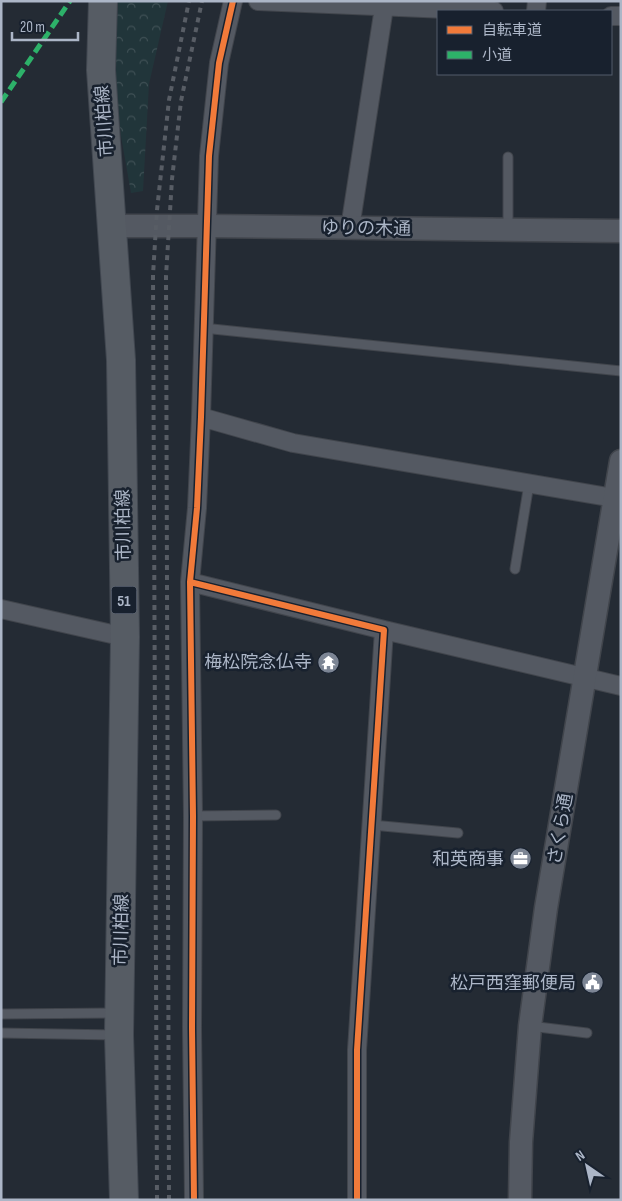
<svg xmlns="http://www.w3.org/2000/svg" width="622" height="1201" viewBox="0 0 622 1201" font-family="'Sofia Sans Condensed','Noto Sans JP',sans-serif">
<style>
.forest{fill:url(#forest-crowns)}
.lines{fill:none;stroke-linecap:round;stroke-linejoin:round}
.service-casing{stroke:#41454c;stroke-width:11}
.minor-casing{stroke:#41454c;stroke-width:20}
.tertiary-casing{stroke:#41454c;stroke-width:25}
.primary-casing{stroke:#414750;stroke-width:30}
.service{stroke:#545962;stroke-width:9}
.minor{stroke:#545962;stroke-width:18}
.tertiary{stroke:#545962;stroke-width:22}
.primary{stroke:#565c64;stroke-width:28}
.rail{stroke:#585d65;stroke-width:4;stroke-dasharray:5 5;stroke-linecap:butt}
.quiet{stroke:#2db169;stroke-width:5;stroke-dasharray:10 5;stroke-linecap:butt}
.cycleway-casing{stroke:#18212e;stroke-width:9}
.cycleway{stroke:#f17a3a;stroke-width:6}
.labels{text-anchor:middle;stroke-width:5;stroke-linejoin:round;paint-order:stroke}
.shield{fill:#18212e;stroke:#808999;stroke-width:1}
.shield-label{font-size:16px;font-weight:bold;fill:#acb6c7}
.street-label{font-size:18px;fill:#acb6c7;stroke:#18212e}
.poi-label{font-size:18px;fill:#acb6c7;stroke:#18212e;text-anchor:end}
</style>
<defs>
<pattern id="forest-crowns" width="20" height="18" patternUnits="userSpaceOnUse" patternTransform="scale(1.25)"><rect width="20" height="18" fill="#21353a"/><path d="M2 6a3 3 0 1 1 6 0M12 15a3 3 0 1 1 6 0" fill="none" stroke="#3f5055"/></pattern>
</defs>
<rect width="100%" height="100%" fill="#242b34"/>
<!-- forest -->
<path class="forest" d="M118 1H168L149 84 143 191 131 193 121 136 114 70Z"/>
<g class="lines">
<defs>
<path id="service" d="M508 157V228
M203 328 621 371
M515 569 529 484
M193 816 276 815
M372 825 458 833
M1 1014 116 1013
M530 1026 587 1033
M1 1033 116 1035"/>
<path id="minor" d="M258 1 494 11
M536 11 537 1
M611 16H621
M350 228 385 1
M201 417 293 443 614 498
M190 582 384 630 357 1050V1200
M1 609 125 637
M384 630 621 686
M194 1200 192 1028 193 816 190 582 197 508 201 417 209 156 219 63 233 1"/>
<path id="tertiary" d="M111 226H207L621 231
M520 1200 521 1142 530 1026 546 908 621 461"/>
<path id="primary" d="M103 1 101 70 121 360 125 637 119 1035 124 1200"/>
</defs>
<!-- service casing -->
<use href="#service" class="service-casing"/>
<!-- minor casing -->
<use href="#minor" class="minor-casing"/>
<!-- tertiary casing -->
<use href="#tertiary" class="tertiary-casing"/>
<!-- primary casing -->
<use href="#primary" class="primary-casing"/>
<!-- service -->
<use href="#service" class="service"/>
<!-- minor -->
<use href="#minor" class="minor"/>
<!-- tertiary -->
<use href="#tertiary" class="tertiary"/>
<!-- primary -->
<use href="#primary" class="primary"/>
<!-- rail -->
<path class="rail" d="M157 1200 153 275 157 210 169 100 189 1
M169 1200 166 276 172 179 181 101 202 1"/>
<!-- quiet -->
<path class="quiet" d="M1 102 70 1"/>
<defs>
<path id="cycleway" d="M190 582 384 630 357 1050V1200
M194 1200 192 1028 193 816 190 582 197 508 201 417 209 156 219 63 233 1"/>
</defs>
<!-- cycleway casing -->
<use href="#cycleway" class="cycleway-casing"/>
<!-- cycleway -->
<use href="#cycleway" class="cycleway"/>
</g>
<!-- icons -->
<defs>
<symbol id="temple-disc" viewBox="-11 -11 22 22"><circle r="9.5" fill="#7c8594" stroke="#18212e"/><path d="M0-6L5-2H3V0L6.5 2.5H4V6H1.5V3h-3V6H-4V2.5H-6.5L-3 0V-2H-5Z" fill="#fff"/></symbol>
<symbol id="office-disc" viewBox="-11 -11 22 22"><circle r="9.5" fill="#7c8594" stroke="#18212e"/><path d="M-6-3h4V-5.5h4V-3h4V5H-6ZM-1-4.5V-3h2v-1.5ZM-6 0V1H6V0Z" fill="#fff"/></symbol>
<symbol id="civic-disc" viewBox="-11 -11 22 22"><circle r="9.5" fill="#7c8594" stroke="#18212e"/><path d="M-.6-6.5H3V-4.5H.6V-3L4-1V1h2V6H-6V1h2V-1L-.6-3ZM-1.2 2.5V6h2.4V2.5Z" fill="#fff"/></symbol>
</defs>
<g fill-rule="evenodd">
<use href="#temple-disc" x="316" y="650" width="25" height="25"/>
<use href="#office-disc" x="508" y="846" width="25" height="25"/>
<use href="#civic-disc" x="580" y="970" width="25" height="25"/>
</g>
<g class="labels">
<!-- shield labels -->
<rect class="shield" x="111.5" y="586.5" width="25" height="27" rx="4"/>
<g class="shield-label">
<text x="124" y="606">51</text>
</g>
<!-- street labels -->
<g class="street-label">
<text transform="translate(104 121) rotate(-94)" y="6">市川柏線</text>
<text transform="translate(366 228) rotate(1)" y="6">ゆりの木通</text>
<text transform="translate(123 525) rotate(-91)" y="6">市川柏線</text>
<text transform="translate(560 829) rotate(-80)" y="6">さくら通</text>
<text transform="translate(121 930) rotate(-89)" y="6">市川柏線</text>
</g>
<!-- poi labels -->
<g class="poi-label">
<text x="312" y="668">梅松院念仏寺</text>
<text x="504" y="865">和英商事</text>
<text x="576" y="989">松戸西窪郵便局</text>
</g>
</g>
<!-- border -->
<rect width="622" height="1201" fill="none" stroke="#acb6c7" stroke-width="5"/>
<!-- legend -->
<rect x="437" y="10" width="175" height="65" fill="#18212e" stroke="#535d6b"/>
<rect x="447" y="26" width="25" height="8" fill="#f17a3a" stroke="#535d6b"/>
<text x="482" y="35" font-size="15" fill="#acb6c7">自転車道</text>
<rect x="447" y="51" width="25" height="8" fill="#2db169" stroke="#535d6b"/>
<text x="482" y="60" font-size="15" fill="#acb6c7">小道</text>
<!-- north arrow -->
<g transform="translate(587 1166) rotate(326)" stroke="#18212e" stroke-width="4" paint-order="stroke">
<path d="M0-4L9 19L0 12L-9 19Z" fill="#acb6c7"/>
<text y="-8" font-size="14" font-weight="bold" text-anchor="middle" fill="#acb6c7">N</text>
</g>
<!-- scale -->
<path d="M12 32v8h66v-8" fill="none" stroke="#acb6c7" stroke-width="2.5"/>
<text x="20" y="32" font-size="15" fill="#acb6c7" stroke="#18212e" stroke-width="4" paint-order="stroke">20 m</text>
</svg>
